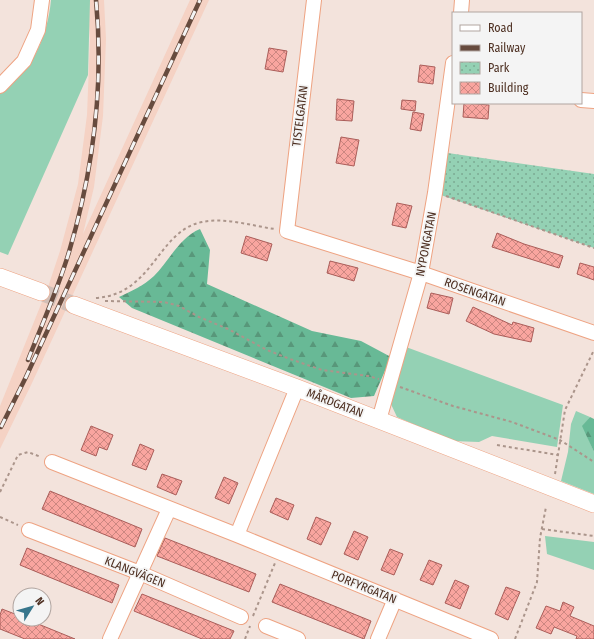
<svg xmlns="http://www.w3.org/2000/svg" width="594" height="639" viewBox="0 0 594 639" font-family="'Fira Sans Condensed',sans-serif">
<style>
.built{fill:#f5d2c4}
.grass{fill:#94d1b4}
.forest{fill:url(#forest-firs)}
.park{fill:url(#park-dots)}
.building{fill:url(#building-cross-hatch);stroke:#aa5d59}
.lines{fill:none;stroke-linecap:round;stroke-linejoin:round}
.tertiary-tunnel{stroke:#d2bfb7;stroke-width:17;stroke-dasharray:17 8;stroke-linecap:butt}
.minor-casing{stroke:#eea382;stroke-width:16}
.tertiary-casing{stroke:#eea382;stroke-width:18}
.path{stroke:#ab958b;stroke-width:2;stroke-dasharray:3 3;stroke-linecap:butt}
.minor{stroke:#fff;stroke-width:14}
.tertiary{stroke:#fff;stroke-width:17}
.rail-casing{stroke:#674b3e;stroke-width:4.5}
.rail{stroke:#f4f4f4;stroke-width:3;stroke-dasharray:9;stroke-linecap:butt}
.labels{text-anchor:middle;stroke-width:3.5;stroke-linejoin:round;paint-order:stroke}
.street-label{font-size:12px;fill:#4d2f21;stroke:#f4f4f4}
</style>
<defs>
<pattern id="forest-firs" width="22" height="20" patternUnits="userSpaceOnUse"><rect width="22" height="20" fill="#68b996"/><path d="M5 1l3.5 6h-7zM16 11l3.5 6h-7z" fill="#58977a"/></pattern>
<pattern id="park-dots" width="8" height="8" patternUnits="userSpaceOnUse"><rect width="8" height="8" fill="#94d1b4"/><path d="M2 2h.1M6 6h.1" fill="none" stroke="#7baa92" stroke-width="1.8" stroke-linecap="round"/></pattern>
<pattern id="building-cross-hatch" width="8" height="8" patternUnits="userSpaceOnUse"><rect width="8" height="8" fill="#f9a59f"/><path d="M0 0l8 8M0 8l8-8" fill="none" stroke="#cc8781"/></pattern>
</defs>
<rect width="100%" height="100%" fill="#f3e3dc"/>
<!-- built -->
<path class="built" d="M87 0H104L106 39 103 116 94 187 83 234 190 0H209L32 383 0 449V406L48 287 60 251 78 184 87 115 90 39Z"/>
<!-- grass -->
<path class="grass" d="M51 0H90L88 75 8 255 0 252V91C32 75 48 34 51 0Z
M406 347 563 405 557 447 492 436 479 442 452 441 397 417 390 402Z
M576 411 590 417 583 426 594 452V494L561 481 568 452 571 424Z
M545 536 594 542V570L547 554Z"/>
<!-- forest -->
<path class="forest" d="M200 229 210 250 207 284 312 331 361 341 391 357 374 396 351 398 132 308 119 297C132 291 143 286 154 276 169 261 180 237 200 229Z
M590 417 594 419V452L582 426Z"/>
<!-- park -->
<path class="park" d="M441 152 594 174V248L435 193Z"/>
<!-- building -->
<path class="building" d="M269 48 287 51 283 72 265 69Z
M420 65 435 67 433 84 418 82Z
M337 99 354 101 352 121 336 120Z
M402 100 416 101 415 111 401 109Z
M464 103 489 105 488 119 463 117Z
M413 112 424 114 421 131 410 129Z
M341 137 359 140 354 166 336 163Z
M397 203 412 206 406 228 392 225Z
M497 233 524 244 563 256 559 268 492 247Z
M246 236 272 244 267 261 241 253Z
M330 261 358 268 354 281 327 273Z
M580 263 594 267V280L577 274Z
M431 293 453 298 449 314 427 308Z
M473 307 512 325 513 322 534 328 531 342 494 334 466 321Z
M91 426 113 435 107 450 99 447 96 456 81 450Z
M140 444 154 450 146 470 132 465Z
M162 474 182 481 176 495 157 487Z
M224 477 238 483 229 504 215 498Z
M50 491 142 529 135 547 42 509Z
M276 498 294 505 288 520 270 512Z
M316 517 331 523 321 545 307 539Z
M354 531 368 537 358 560 344 554Z
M165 538 256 574 249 592 157 556Z
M27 548 119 585 112 603 20 565Z
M390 549 403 554 394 575 381 570Z
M429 560 442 565 433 585 420 580Z
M455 580 469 586 460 609 445 603Z
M280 584 371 621 364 639 272 602Z
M506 587 520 592 508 620 495 614Z
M142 594 234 631 230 639H202L134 611Z
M563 602 574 607 570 616 594 626V639H576L577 636 554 627 551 634 536 628 546 606 560 611Z
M2 609 20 616V619H26L75 639H25L0 629V615Z"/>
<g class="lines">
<!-- tertiary-tunnel -->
<path class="tertiary-tunnel" d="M41 292 74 305"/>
<defs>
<path id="minor" d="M314 0 287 231 421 273 594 333
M461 13 462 0
M0 86 24 61 38 30 42 0
M581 100 594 101
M379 420 421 273 435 193 453 63
M52 462 237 535 491 639
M29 530 140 573 241 617
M237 535 297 388
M266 626 298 639
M110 639 169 509
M378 639 395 599"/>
<path id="tertiary" d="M0 277 41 292
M74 305 297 388 594 504"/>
</defs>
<!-- minor casing -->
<use href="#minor" class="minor-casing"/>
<!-- tertiary casing -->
<use href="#tertiary" class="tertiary-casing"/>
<!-- path -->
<path class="path" d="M446 196 594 248
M96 298C154 294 157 231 202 222 226 217 252 226 275 229
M105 301 164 302 179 306 199 317 228 329 267 350 290 359 322 370 368 376 379 379
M400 387 453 406 512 422 560 440 594 462
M497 445 558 455
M555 474 565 410 594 350
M0 492 18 455 28 452 41 457
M0 517 18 525
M542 529 594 536
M253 616 275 563
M245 639 250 626
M515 639 537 582 540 538 546 507"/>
<!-- minor -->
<use href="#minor" class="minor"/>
<!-- tertiary -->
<use href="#tertiary" class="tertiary"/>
<defs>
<path id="rail" d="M28 360C42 324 58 289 69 252 93 171 104 84 96 0
M1 427 26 377 200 0"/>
</defs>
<!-- rail casing -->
<use href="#rail" class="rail-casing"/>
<!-- rail -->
<use href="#rail" class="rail"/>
</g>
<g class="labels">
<!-- street labels -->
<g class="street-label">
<text transform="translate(300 116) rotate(-83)" y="4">TISTELGATAN</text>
<text transform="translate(426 244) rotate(-79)" y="4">NYPONGATAN</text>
<text transform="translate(475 292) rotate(19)" y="4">ROSENGATAN</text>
<text transform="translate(335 403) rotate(21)" y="4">MÅRDGATAN</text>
<text transform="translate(135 572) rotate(22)" y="4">KLANGVÄGEN</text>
<text transform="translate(364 587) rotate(22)" y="4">PORFYRGATAN</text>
</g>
</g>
<!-- legend -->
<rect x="452" y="12" width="130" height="92" fill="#f4f4f4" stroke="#b1a5a0"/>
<rect x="460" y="25" width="20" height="6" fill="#ffffff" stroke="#b1a5a0"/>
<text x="488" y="32" font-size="12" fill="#4d2f21">Road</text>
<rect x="460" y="45" width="20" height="6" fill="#674b3e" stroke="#b1a5a0"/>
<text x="488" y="52" font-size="12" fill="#4d2f21">Railway</text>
<rect x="460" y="62" width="20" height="12" fill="url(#park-dots)" stroke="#b1a5a0"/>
<text x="488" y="72" font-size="12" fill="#4d2f21">Park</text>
<rect x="460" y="82" width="20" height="12" fill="url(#building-cross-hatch)" stroke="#b1a5a0"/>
<text x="488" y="92" font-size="12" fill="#4d2f21">Building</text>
<!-- north arrow -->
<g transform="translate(32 607) rotate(53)"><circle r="19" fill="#f4f4f4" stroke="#b1a5a0"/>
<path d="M0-3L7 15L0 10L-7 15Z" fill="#38768c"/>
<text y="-6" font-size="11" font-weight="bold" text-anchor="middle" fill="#4d2f21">N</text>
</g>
</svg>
